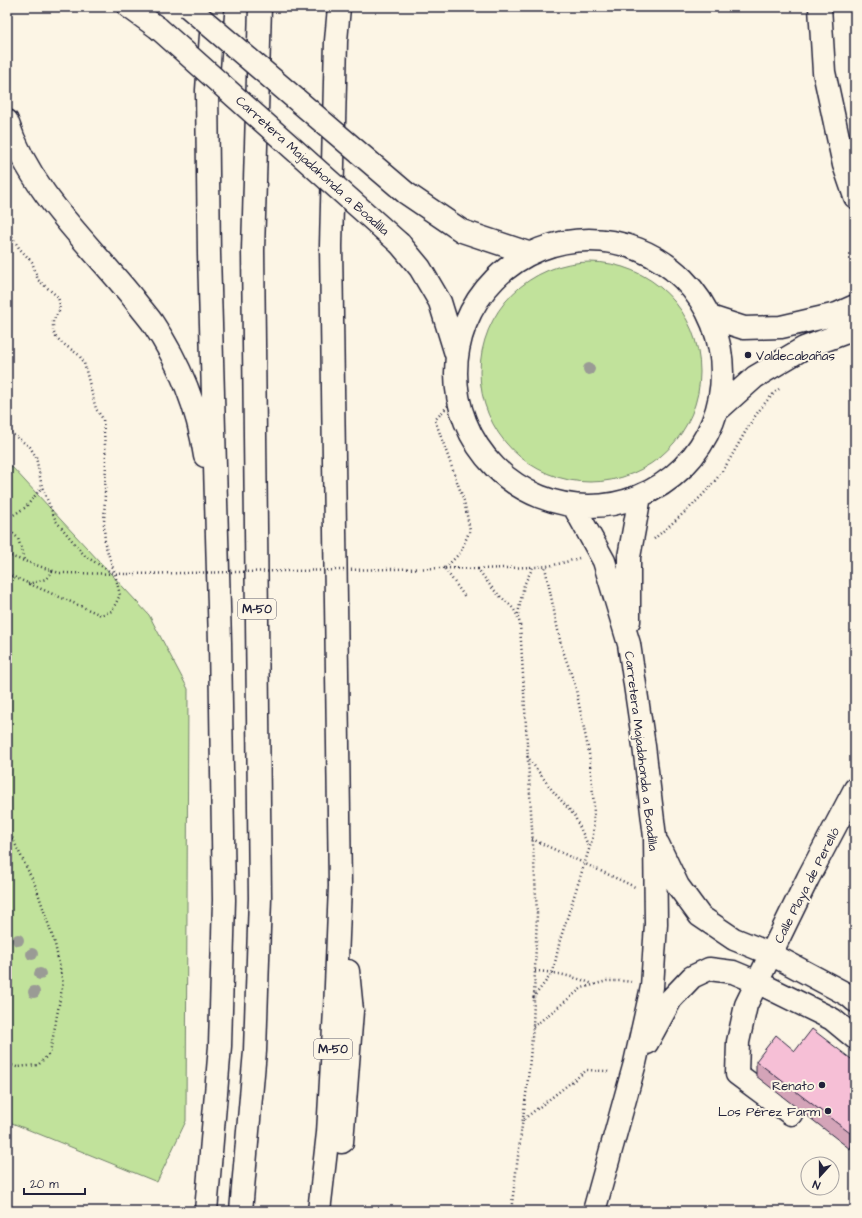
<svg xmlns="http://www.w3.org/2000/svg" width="862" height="1218" viewBox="0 0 862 1218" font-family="'Architects Daughter',sans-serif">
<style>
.green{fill:#c1e29b;stroke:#72826b}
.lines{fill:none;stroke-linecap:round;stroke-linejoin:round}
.minor-casing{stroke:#22223b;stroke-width:25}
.highway-casing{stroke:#22223b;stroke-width:25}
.path{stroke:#22223b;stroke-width:2.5;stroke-dasharray:1 3;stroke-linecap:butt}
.minor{stroke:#fcf5e5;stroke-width:22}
.highway{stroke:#fcf5e5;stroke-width:22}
.minor-bridge-casing{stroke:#22223b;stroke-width:25;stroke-linecap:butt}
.path-bridge{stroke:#22223b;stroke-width:2.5;stroke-dasharray:1 3;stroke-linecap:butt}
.minor-bridge{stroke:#fcf5e5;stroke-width:22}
.tree{fill:#9a9b95}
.wall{fill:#d4a4b8;stroke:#22223b}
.shaded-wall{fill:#ac8696;stroke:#22223b}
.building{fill:#f6bfd6;stroke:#22223b}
.poi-dot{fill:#22223b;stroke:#fcf5e5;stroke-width:1.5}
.labels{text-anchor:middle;stroke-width:4;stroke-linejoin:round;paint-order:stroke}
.shield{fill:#fcf5e5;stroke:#63616e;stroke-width:1}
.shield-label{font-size:12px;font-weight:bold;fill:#22223b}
.street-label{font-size:13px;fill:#22223b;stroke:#fcf5e5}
.poi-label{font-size:13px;fill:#22223b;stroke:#fcf5e5;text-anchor:end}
</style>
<rect width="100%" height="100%" fill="#fcf5e5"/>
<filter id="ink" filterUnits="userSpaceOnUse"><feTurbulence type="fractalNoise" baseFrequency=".025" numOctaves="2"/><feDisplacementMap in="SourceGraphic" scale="8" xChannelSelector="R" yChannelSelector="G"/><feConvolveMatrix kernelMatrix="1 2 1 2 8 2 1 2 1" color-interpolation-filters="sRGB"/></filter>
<g filter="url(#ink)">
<!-- green -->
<path class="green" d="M480 372a110 110 0 1 1 220 0a110 110 0 1 1-220 0Z
M7 464 12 467 149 615 188 689 186 1121 157 1182 7 1121Z"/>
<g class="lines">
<defs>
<path id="minor" d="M129 7 158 28
M820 7 824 72 844 165 855 197
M406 193 462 231 528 253
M456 373a133 133 0 1 1 266 0a133 133 0 1 1-266 0Z
M400 244 420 268 440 302 456 354
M710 317 744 328 781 327 837 314 855 306
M717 411 755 377 804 348 855 329
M573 505 604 561 629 644 644 746 655 837 656 924 652 987 635 1063 594 1211
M629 621V557L640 496
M658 844 678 886 700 916 734 939 771 954 848 995 855 1001
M647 1043 671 999 692 977 709 969 733 972 757 982 832 1019 855 1038
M791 1114 737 1074 738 1042 746 1005 808 878 855 789"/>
<path id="highway" d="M7 121C30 192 88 242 133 298 139 306 146 314 152 322 179 362 198 408 205 456
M342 1142 352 1011 348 971
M206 1211 220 1046 224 900 220 642 209 254 207 90 213 7
M241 1211 255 1051 260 898 253 250 260 7
M319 1211 328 1133 335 1010 340 886 331 246 336 41 339 7"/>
</defs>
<!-- minor casing -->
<use href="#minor" class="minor-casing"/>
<!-- highway casing -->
<use href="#highway" class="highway-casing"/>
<!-- path -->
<path class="path" d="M7 214 9 220 8 230 19 248 32 262 38 280 58 297 60 305 59 311 53 321V331L56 337 62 343 79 355 84 363 96 409 103 419 106 459 104 524 105 544 115 574 120 595 112 611 101 615 7 574
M7 430 30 447 36 457 42 487 56 521 85 556 114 574
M7 519 26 507 42 487
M7 528 18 538 24 560
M654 539C679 517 706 496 725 467 742 440 754 410 779 389
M7 555 59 573 131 574
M445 568 478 569C484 577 489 585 496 592 508 605 515 605 520 624L537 913 533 1027 528 1079 511 1211
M445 568 460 553 470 530 464 501 435 420 457 396
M445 569 465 597
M478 569 532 567
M28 584 46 579 53 570
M518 614 524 585 533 567C549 567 563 563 579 558
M527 756 552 790 574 815 589 847
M7 827 36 887 55 944 63 983 50 1053 38 1065 17 1067 7 1064
M532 839 635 887
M535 971C555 972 575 977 593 984
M533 998 553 972 560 940 593 837 594 805 589 753 575 685 561 645 545 567
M533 1027 582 988 607 981H624L631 982
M524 1119 587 1070 606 1071 610 1073"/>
<!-- minor -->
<use href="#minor" class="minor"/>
<!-- highway -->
<use href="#highway" class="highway"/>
<defs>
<path id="minor-bridge" d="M188 7 406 193
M158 28 400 244"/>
</defs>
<!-- minor-bridge casing -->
<use href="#minor-bridge" class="minor-bridge-casing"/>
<!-- path-bridge -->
<path class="path-bridge" d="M131 574 445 568"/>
<!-- minor-bridge -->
<use href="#minor-bridge" class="minor-bridge"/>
</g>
<!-- trees -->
<g class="tree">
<circle cx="589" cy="369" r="6"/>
<circle cx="18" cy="940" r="6"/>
<circle cx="32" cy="954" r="6"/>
<circle cx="40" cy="974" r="6"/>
<circle cx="34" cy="992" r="6"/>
</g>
<!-- wall -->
<path class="wall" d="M795 1051 855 1062V1146L853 1144 850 1149 756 1076V1061Z"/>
<!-- shaded-wall -->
<path class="shaded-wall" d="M853 1129V1144L850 1149V1133Z"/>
<!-- building -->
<path class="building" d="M812 1029 855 1062V1130L853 1129 850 1133 756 1061 776 1035 795 1051Z"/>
</g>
<!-- markers -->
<g class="poi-dot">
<circle cx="748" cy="355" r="4"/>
<circle cx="822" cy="1085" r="4"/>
<circle cx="828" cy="1111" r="4"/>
</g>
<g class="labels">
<!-- shield labels -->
<g class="shield">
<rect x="238" y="599" width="38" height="20" rx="3"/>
<rect x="314" y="1039" width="38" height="20" rx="3"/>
</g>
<g class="shield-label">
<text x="257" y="613">M-50</text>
<text x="333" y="1053">M-50</text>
</g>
<!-- street labels -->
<g class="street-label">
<text transform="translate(313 165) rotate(42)" y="5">Carretera Majadahonda a Boadilla</text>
<text transform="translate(642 751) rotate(83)" y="5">Carretera Majadahonda a Boadilla</text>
<text transform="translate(806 885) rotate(-63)" y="5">Calle Playa de Perelló</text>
</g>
<!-- poi labels -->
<g class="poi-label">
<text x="756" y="360" text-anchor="start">Valdecabañas</text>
<text x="814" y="1090">Renato</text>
<text x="820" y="1116">Los Pérez Farm</text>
</g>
</g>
<!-- margin -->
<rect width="862" height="1218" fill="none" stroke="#fcf5e5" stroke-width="24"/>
<rect x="12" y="12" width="838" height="1194" fill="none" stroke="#22223b" stroke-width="1.5" filter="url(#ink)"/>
<!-- north arrow -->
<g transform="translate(820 1176) rotate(201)"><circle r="19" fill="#fcf5e5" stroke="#a5a1a1"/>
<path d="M0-3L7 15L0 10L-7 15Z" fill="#22223b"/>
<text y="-6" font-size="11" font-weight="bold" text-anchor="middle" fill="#22223b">N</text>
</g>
<!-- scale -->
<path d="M24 1188v6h61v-6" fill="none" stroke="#22223b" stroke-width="2"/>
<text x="30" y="1188" font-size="12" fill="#22223b" stroke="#fcf5e5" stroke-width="3" paint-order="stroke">20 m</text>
</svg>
